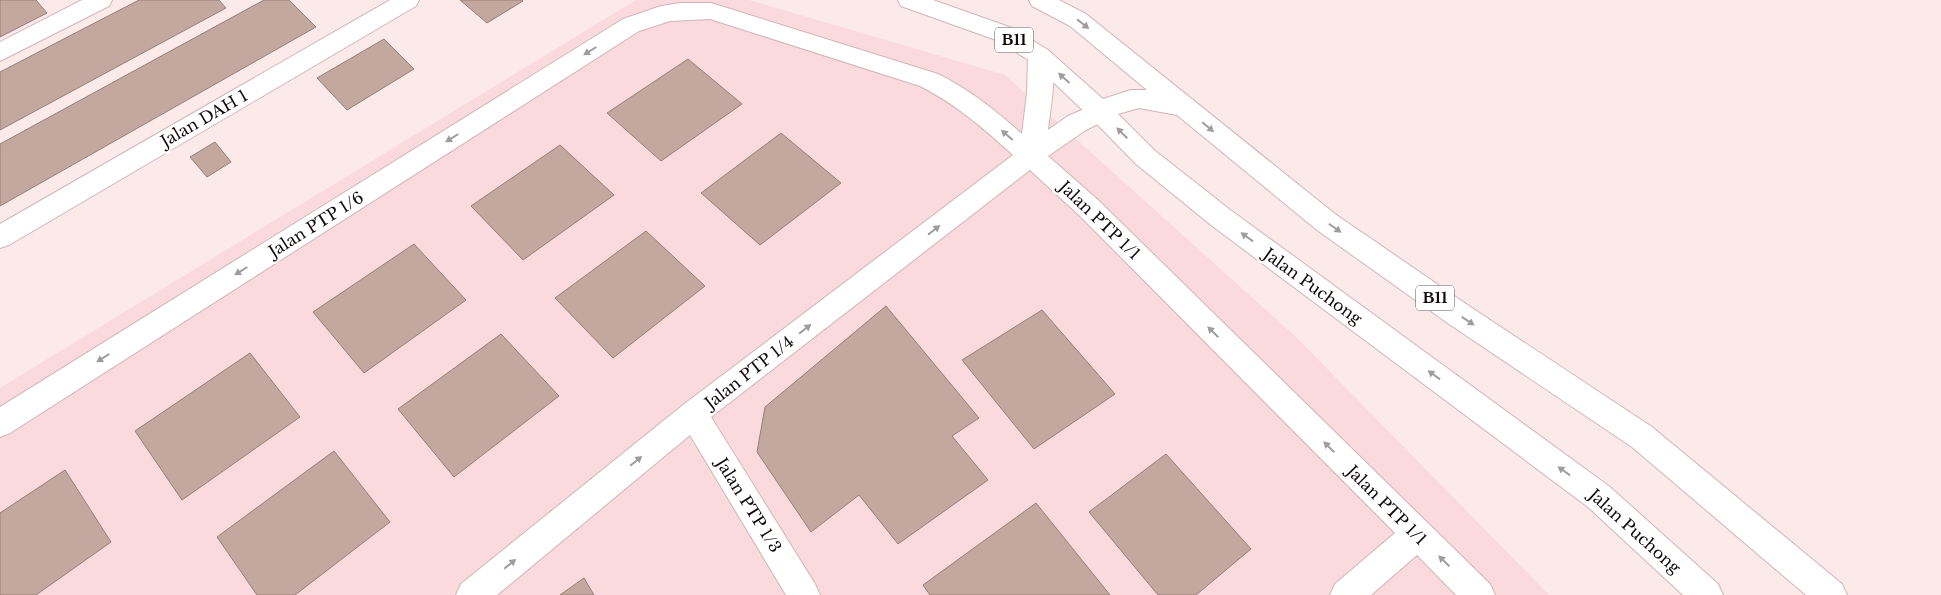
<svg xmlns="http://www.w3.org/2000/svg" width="1941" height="595" viewBox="0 0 1941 595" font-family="'Libre Baskerville',serif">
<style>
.built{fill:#fadadd}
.building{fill:#c3a89f;stroke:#977e75}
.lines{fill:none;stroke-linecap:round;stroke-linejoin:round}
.street-casing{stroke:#d2b4b6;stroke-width:2}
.primary-casing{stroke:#d2b4b6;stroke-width:2}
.street{fill:#fff;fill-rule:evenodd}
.primary{fill:#fff;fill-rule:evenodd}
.oneway{fill:#a09c9d}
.labels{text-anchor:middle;stroke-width:5;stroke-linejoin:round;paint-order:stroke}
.shield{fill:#fff;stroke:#595253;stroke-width:1}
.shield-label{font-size:15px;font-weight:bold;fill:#120809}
.street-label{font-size:16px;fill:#120809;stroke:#fff}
</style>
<rect width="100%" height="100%" fill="#fce9ea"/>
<!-- built -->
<path class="built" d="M636 0H749L1005 75 1296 337 1549 595H0V388Z"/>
<!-- building -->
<path class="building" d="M0 0H36L47 13 0 37Z
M139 0H219L226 8 0 130V72Z
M264 0H289L316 27 0 206V144Z
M460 0H522L523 1 487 23Z
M384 39 414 69 347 110 317 78Z
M688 59 742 104 661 161 607 113Z
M781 133 841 183 760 245 701 193Z
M215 142 231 162 207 177 190 157Z
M560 145 614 195 523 260 471 206Z
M646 231 705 286 613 358 555 298Z
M414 244 466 300 364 373 313 312Z
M886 306 979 418 952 436 988 480 898 544 859 495 811 532 757 452 765 407Z
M1042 310 1115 394 1034 449 962 360Z
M501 334 559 396 454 477 398 409Z
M250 353 300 417 182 500 135 431Z
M334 451 390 522 295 595H257L217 537Z
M1166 454 1251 549 1196 595H1158L1089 512Z
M65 470 111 542 36 595H0V513Z
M1036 503 1110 595H930L923 585Z
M584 578 594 595H560Z"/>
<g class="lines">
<defs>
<path id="street" d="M82 0H112L109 6 0 61V42Z
M390 0H419L416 6 9 245 0 248V224Z
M680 3H711L938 74C970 90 995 110 1022 134L1027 93 1028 56 1032 50 1040 47 1048 50C1059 68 1050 110 1048 130L1068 116 1100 102 1109 104 1112 111 1109 118 1086 130 1048 156 1098 200 1490 584 1495 595H1456L1417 555 1371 595H1330L1335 584 1395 533 1080 216 1030 170 711 417 815 584 820 595H786L690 435 497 595H456L461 584 683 405 1013 155C982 127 957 105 920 86L710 19 670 21 639 31 10 433 0 437V407L623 19 661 6Z"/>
<path id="primary" d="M898 0H933L1012 28 1048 50 1103 99 1131 90H1147L1070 26 1032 6 1029 0H1059L1086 14 1335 214 1469 306 1652 427 1842 584 1847 595H1806L1632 447 1449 324 1317 230 1177 115 1139 108 1118 114 1154 150 1229 209 1610 487 1718 584 1723 595H1683L1588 507 1211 225 1136 164 1091 118 1032 62 996 40 901 6Z"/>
</defs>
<!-- street casing -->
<use href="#street" class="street-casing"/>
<!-- primary casing -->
<use href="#primary" class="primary-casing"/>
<!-- street -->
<use href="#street" class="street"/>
<!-- primary -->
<use href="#primary" class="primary"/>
</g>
<!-- one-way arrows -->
<defs><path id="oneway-solid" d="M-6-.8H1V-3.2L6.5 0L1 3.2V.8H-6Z" transform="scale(1.25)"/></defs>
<g class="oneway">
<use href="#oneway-solid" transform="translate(1083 24) rotate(38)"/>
<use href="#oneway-solid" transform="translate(590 51) rotate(148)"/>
<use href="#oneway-solid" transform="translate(1064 78) rotate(-138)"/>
<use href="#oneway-solid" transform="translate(1208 127) rotate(40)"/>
<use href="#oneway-solid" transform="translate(1122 133) rotate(-135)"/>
<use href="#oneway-solid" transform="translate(1007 135) rotate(-139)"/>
<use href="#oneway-solid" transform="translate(452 138) rotate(148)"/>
<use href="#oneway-solid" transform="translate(1335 228) rotate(35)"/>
<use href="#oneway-solid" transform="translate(934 230) rotate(-38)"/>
<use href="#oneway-solid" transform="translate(1247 237) rotate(-144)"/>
<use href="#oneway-solid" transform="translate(241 271) rotate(148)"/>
<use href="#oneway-solid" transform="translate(1468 321) rotate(34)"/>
<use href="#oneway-solid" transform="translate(805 329) rotate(-38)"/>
<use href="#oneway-solid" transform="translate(1213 332) rotate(-135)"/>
<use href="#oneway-solid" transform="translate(103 358) rotate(148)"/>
<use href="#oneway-solid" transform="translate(1434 375) rotate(-144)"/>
<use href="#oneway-solid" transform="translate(1329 447) rotate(-135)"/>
<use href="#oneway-solid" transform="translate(636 461) rotate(-39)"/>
<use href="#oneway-solid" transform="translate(1564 471) rotate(-144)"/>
<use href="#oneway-solid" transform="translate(1444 561) rotate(-136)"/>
<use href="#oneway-solid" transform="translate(510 564) rotate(-39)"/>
</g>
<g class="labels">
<!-- shield labels -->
<g class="shield">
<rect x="995" y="27.5" width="38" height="25" rx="4"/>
<rect x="1416" y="285.5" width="38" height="25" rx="4"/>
</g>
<g class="shield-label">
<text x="1014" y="45">B11</text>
<text x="1435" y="303">B11</text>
</g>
<!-- street labels -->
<g class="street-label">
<text transform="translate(204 118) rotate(-30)" y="6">Jalan DAH 1</text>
<text transform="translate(1100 220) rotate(44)" y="6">Jalan PTP 1/1</text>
<text transform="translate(316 224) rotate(-32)" y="6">Jalan PTP 1/6</text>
<text transform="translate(1313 286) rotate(36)" y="6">Jalan Puchong</text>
<text transform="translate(749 372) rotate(-38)" y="6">Jalan PTP 1/4</text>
<text transform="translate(749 505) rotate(58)" y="6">Jalan PTP 1/3</text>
<text transform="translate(1387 505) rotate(45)" y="6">Jalan PTP 1/1</text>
<text transform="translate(1635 531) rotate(42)" y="6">Jalan Puchong</text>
</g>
</g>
</svg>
